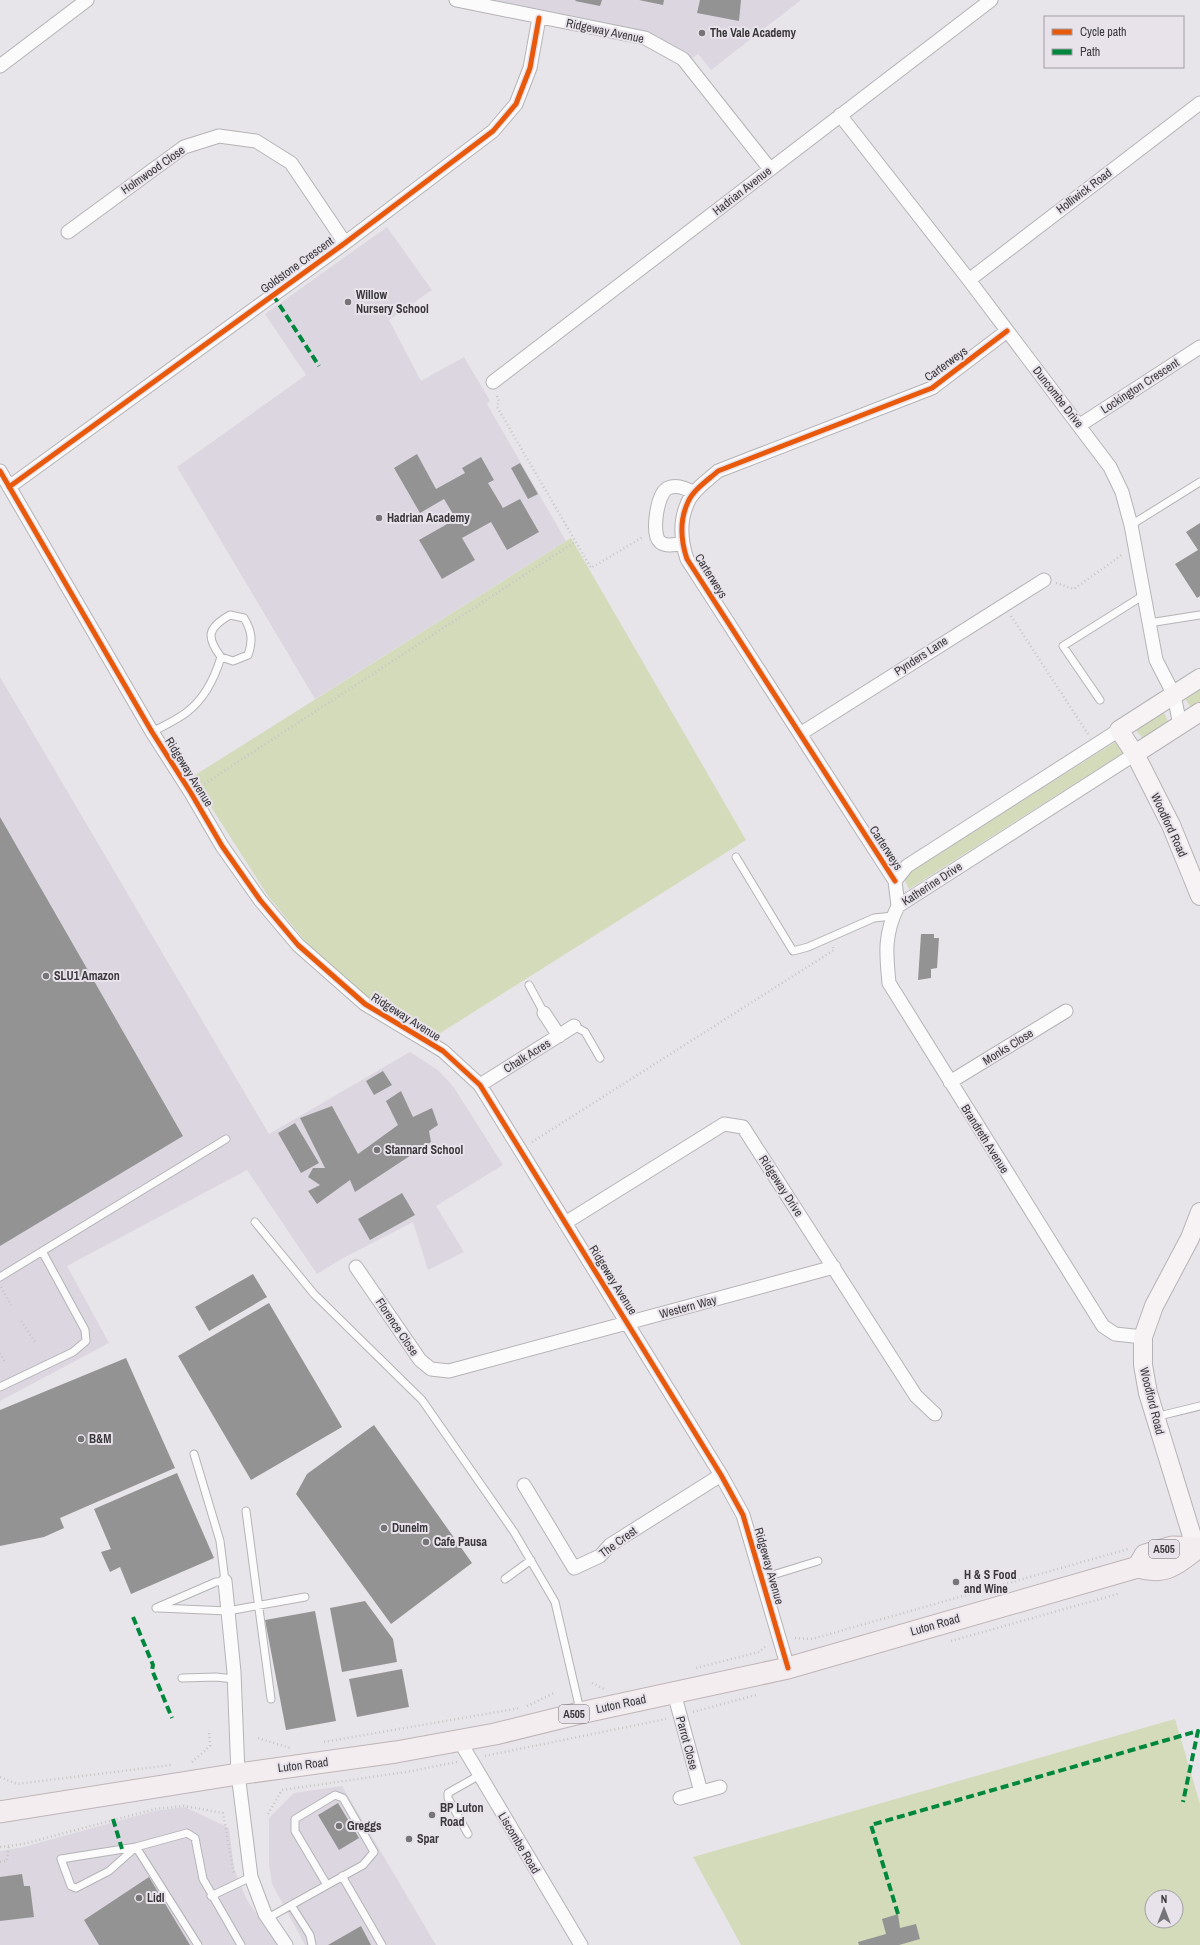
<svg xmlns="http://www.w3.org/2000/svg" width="1200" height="1945" viewBox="0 0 1200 1945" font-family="'Archivo Narrow',sans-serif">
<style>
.built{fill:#dcd6e0}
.green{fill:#d4dbbb;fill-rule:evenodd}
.building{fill:#949394}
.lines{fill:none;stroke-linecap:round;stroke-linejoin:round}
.lane-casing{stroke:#b4b3b6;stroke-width:9}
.street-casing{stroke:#b4b3b6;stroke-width:15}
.secondary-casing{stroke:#b4b3b6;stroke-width:20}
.primary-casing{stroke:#bfb4b8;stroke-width:23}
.path{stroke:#c5c5c5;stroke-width:2.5;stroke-dasharray:1 3;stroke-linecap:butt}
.lane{stroke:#fbfbfc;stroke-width:7}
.street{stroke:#fbfbfc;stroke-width:13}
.secondary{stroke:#f7f3f5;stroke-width:18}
.primary{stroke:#f3edef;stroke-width:21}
.quiet{stroke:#00873e;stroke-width:4;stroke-dasharray:8 4;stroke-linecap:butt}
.cycleway-casing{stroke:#e8e3eb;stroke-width:8}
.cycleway{stroke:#e8590c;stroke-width:5}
.poi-dot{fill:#767477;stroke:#e8e3eb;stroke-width:1.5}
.labels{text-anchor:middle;stroke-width:4;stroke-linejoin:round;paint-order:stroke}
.shield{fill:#e8e3eb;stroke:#6e6b6f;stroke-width:1}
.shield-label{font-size:11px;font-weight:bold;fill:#39373a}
.street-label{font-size:12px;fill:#39373a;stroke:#e8e3eb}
.poi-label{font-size:12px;font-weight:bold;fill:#39373a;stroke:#e8e3eb;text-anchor:start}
</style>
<rect width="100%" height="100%" fill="#e7e5e9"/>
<!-- built -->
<path class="built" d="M488 0H801L711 70 698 54 691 59 669 43 654 36Z
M387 227 432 290 389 320 421 381 464 357 490 401 487 404 566 541 315 699 177 467 306 375 265 314Z
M0 677 269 1134 410 1052 438 1070 453 1086 503 1165 436 1206 464 1252 428 1270 413 1222 343 1258 317 1274 247 1170 67 1266 109 1343 0 1401Z
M342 1786 436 1945H305L272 1884 269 1864V1818L294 1793Z
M185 1807 229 1828 234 1869 247 1900 278 1945H0V1851L24 1847 154 1811Z"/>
<!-- green -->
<path class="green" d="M571 538 746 840 434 1037 367 997 309 946 268 896 192 777Z
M1200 687V702L1191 708 1184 697Z
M1163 711 1169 723 1144 740 1135 729Z
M1115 742 1123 753 909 889 903 877Z
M1175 1719 1200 1804V1945H741L693 1857ZM1152 1897H1176V1921H1152Z"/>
<!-- building -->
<path class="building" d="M576 0H602L600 6 575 1Z
M639 0H664L663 5Z
M700 0H741L739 21 697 13Z
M417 454 436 489 465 473 462 468 481 457 494 480 488 483 503 508 520 499 539 532 507 550 491 522 462 538 475 560 442 579 419 540 456 519 444 499 420 513 394 468Z
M520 463 538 494 528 499 511 468Z
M1200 523V596L1197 598 1175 564 1198 550 1186 532Z
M0 817 183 1136 0 1246Z
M921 934H934V938H939L937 968 931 969V978L918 980Z
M383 1071 392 1085 374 1095 366 1081Z
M401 1091 413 1117 432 1108 438 1125 429 1131 431 1142 355 1192 350 1180 317 1204 308 1191 320 1185 308 1177 313 1168H325L300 1118 332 1106 358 1154 398 1125 386 1101Z
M295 1123 319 1163 301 1173 278 1133Z
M402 1193 415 1215 370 1240 358 1219Z
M253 1274 267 1297 209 1331 195 1307Z
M269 1303 342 1427 251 1480 178 1356Z
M126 1358 175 1468 60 1518 64 1528 44 1537 0 1546V1410Z
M374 1425 472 1563 391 1624 296 1494 307 1474Z
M177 1473 214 1558 131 1594 120 1567 110 1572 101 1552 111 1549 94 1509Z
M365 1601 393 1639 397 1662 342 1672 330 1608Z
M315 1611 336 1721 286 1730 265 1620Z
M402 1669 409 1707 357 1717 349 1679Z
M338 1803 359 1838 339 1850 318 1815Z
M22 1874 24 1886H30L34 1917 0 1921V1877Z
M149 1877 190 1945H99L84 1920Z
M898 1914 900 1928 916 1924 920 1939 899 1945H859L858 1942 886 1934 882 1919Z
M361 1926 371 1945H328Z"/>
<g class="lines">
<defs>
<path id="lane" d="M1131 525 1200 482
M1149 623 1200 615
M1100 700 1063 646 1144 595
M152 732C163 726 177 720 187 712 204 699 215 677 221 657 206 637 207 628 230 615L244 618C252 631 253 641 248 655L233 661 221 657
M736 857 793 951 808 947 874 918 893 916
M529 985 544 1013
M574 1026 585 1032 600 1058
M255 1222 314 1294 422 1400 514 1532 555 1602 580 1710
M0 1277 226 1139
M0 1387 73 1352 86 1341 85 1330 43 1253
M1155 1417 1200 1406
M246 1511 271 1699
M763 1578 818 1561
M505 1579 531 1560
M156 1608 216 1582 225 1581 220 1541 194 1454
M159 1608 228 1611 305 1597
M182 1678 216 1677 234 1679
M468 1834 448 1798V1793L478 1776
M342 1876 382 1945
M211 1896 251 1877
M291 1905 310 1935 312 1945
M268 1918 363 1865 374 1852 343 1798 335 1795 295 1819V1831L327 1885
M198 1945 136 1847 61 1859 71 1886 76 1888 109 1871 136 1847 187 1833 195 1838 203 1879 241 1945"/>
<path id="street" d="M456 0 645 38 683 59 770 169
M0 66 87 0
M840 115 969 280 1110 467 1122 492 1131 525 1156 660 1174 695 1180 725
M68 232 184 147 219 136 256 141 291 163 345 243
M969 280 1200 103
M493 382 991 0
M1080 425 1200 347
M0 471 152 732 191 793 222 846 260 900 298 945 365 1004 443 1051 480 1085 721 1475 743 1515 788 1668
M9 487 345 243 493 131 516 104 530 68 539 18
M682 543C675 545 666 547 660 542 651 534 657 493 668 488 677 484 686 488 694 493
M800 734 1044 580
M895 881 687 559C681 541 679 521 688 502 693 490 708 480 718 471L932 388 1007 331
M898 906C884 934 886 953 889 983L1103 1326 1115 1334 1143 1337
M898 906 895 881 907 866 1119 730
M898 906 1135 754
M544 1013 559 1036
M950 1082 1066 1011
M480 1085 574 1026
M565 1223 724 1124 743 1127 916 1396 935 1414
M356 1267 420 1360 431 1369 449 1371 834 1267
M524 1485 574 1568 600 1556 610 1545 721 1475
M225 1581 234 1672 238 1774 251 1877 265 1914 286 1945
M674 1693 701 1792
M459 1740 581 1945
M680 1798 720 1787"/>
<path id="secondary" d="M1200 678 1119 730 1135 754 1171 825 1200 896
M1135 754 1200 712
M1196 1549 1148 1393 1143 1365V1337L1154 1306 1190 1238 1200 1212"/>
<path id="primary" d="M1138 1567 1145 1555 1172 1547 1200 1548
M0 1812 238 1774 396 1752 495 1734 580 1713 788 1668 1138 1567C1164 1575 1176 1565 1196 1549"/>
</defs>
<!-- lane casing -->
<use href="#lane" class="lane-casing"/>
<!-- street casing -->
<use href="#street" class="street-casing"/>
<!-- secondary casing -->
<use href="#secondary" class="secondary-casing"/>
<!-- primary casing -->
<use href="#primary" class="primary-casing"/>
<!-- path -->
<path class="path" d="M497 396 499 401 497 407 591 568 643 537
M1056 583 1074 589 1123 554
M1011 616 1088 734
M201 786 575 542
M532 1142 834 950 833 947
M1 1287 11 1305
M21 1321 36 1344
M0 1353 5 1362
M795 1638 812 1639 1128 1549
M951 1641 1118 1594
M696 1668 759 1652 767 1645
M592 1683 604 1689
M527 1706 554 1693
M693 1712 756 1695
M258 1738 290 1748
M324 1742 520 1708
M485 1756 666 1719
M192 1762 210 1746 209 1730
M0 1777 17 1784 171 1765
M268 1814 282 1790 406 1772 457 1762
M0 1847 23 1844 155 1809 184 1806 223 1813 234 1874
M0 1862 7 1861 9 1845"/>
<!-- lane -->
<use href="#lane" class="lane"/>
<!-- street -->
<use href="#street" class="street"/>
<!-- secondary -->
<use href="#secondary" class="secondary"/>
<!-- primary -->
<use href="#primary" class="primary"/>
<!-- quiet -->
<path class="quiet" d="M273 295 319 366
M133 1617 153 1665 152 1670 172 1718
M113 1819 122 1849
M898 1914 871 1825 1198 1731 1183 1802"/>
<defs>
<path id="cycleway" d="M0 471 152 732 191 793 222 846 260 900 298 945 365 1004 443 1051 480 1085 721 1475 743 1515 788 1668
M9 487 345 243 493 131 516 104 530 68 539 18
M895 881 687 559C681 541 679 521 688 502 693 490 708 480 718 471L932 388 1007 331"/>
</defs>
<!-- cycleway casing -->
<use href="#cycleway" class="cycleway-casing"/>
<!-- cycleway -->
<use href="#cycleway" class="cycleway"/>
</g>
<!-- markers -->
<g class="poi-dot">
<circle cx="702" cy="33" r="4"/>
<circle cx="348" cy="302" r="4"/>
<circle cx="379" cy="518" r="4"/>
<circle cx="46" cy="976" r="4"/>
<circle cx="377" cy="1150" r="4"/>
<circle cx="81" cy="1439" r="4"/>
<circle cx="384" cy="1528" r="4"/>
<circle cx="426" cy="1542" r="4"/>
<circle cx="956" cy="1582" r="4"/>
<circle cx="432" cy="1815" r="4"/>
<circle cx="339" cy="1826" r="4"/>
<circle cx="409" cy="1839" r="4"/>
<circle cx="139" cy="1898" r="4"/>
</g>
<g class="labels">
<!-- shield labels -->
<g class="shield">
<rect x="1149" y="1540" width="30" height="18" rx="3"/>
<rect x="559" y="1705" width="30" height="18" rx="3"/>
</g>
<g class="shield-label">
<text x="1164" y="1553">A505</text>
<text x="574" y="1718">A505</text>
</g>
<!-- street labels -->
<g class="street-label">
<text transform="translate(605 31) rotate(12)" y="4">Ridgeway Avenue</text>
<text transform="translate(153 170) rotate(-35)" y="4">Holmwood Close</text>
<text transform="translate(742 191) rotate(-38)" y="4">Hadrian Avenue</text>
<text transform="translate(1084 191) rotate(-37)" y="4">Holliwick Road</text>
<text transform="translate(297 265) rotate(-36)" y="4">Goldstone Crescent</text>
<text transform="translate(946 364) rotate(-36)" y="4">Carterweys</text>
<text transform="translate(1140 386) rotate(-33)" y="4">Lockington Crescent</text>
<text transform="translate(1058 397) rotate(52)" y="4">Duncombe Drive</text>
<text transform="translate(711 576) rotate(58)" y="4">Carterweys</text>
<text transform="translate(921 656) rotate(-33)" y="4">Pynders Lane</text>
<text transform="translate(189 772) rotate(58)" y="4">Ridgeway Avenue</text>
<text transform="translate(1169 825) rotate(65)" y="4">Woodford Road</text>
<text transform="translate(886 848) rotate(57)" y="4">Carterweys</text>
<text transform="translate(932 884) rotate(-33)" y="4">Katherine Drive</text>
<text transform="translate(406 1017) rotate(32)" y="4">Ridgeway Avenue</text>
<text transform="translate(1008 1047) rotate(-32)" y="4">Monks Close</text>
<text transform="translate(527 1056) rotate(-32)" y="4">Chalk Acres</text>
<text transform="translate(985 1139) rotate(58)" y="4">Brandreth Avenue</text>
<text transform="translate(781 1186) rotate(57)" y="4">Ridgeway Drive</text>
<text transform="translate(613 1280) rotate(58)" y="4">Ridgeway Avenue</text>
<text transform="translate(688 1307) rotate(-15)" y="4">Western Way</text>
<text transform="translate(397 1327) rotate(56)" y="4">Florence Close</text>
<text transform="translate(1152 1401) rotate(76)" y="4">Woodford Road</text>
<text transform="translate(618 1542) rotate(-36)" y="4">The Crest</text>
<text transform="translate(769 1566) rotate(74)" y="4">Ridgeway Avenue</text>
<text transform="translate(935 1625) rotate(-16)" y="4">Luton Road</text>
<text transform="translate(621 1704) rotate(-12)" y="4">Luton Road</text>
<text transform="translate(687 1743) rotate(75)" y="4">Parrot Close</text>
<text transform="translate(303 1765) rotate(-7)" y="4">Luton Road</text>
<text transform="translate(519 1843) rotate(59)" y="4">Liscombe Road</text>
</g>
<!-- poi labels -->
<g class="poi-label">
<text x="710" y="37">The Vale Academy</text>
<text x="356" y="299">Willow<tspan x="356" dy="14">Nursery School</tspan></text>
<text x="387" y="522">Hadrian Academy</text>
<text x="54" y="980">SLU1 Amazon</text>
<text x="385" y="1154">Stannard School</text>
<text x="89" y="1443">B&amp;M</text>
<text x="392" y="1532">Dunelm</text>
<text x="434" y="1546">Cafe Pausa</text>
<text x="964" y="1579">H &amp; S Food<tspan x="964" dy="14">and Wine</tspan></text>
<text x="440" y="1812">BP Luton<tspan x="440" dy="14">Road</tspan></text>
<text x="347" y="1830">Greggs</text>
<text x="417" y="1843">Spar</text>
<text x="147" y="1902">Lidl</text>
</g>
</g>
<!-- legend -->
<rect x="1044" y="16" width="140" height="52" fill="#e8e3eb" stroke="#a29ea4"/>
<rect x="1052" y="29" width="20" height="6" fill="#e8590c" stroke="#a29ea4"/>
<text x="1080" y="36" font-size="12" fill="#39373a">Cycle path</text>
<rect x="1052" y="49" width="20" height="6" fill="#00873e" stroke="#a29ea4"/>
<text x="1080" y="56" font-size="12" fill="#39373a">Path</text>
<!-- north arrow -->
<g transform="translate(1164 1909)"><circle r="19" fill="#e8e3eb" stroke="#a29ea4"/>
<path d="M0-3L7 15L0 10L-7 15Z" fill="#767477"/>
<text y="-6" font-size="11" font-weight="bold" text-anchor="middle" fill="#39373a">N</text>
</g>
</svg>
